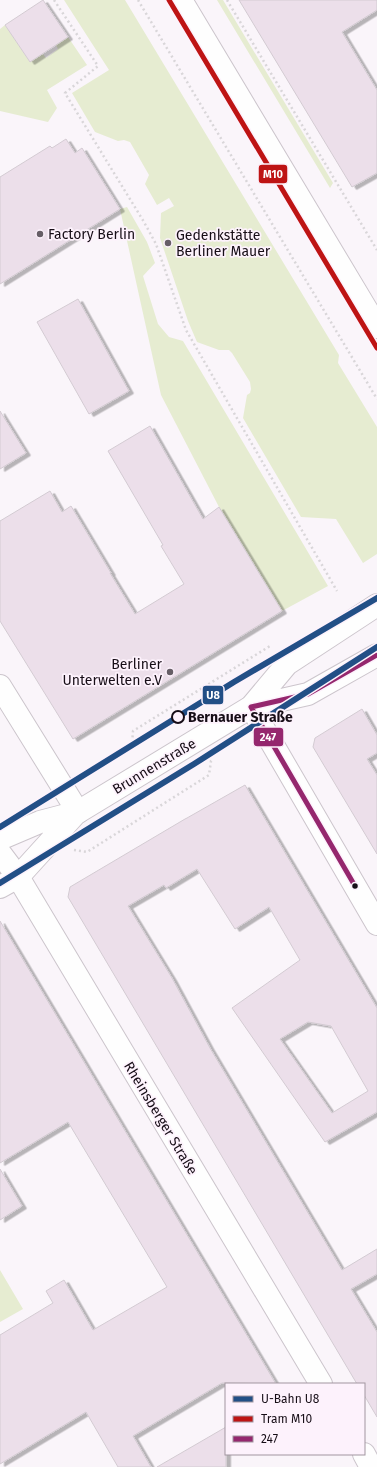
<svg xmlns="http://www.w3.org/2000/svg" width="377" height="1467" viewBox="0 0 377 1467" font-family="'Fira Sans',sans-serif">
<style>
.green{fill:#e6ecd1}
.building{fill:#ecdfea;stroke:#d3cbd2;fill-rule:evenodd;filter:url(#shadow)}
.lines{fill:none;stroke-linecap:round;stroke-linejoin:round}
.minor-casing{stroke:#ccc5cc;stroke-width:24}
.major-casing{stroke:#ccc5cc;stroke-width:24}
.path{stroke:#d9d6d9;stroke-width:2.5;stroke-dasharray:2 3;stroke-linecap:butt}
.minor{stroke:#fefefe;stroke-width:22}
.major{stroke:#fefefe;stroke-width:22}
.bus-1-casing{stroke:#fdf2fc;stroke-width:8}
.bus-1{stroke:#95276e;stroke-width:5}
.tram-1-casing{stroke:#fdf2fc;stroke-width:8}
.tram-1{stroke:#be1414;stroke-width:5}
.metro-1-casing{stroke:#fdf2fc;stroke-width:9}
.metro-1{stroke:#224f86;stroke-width:6}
.poi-dot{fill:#665e66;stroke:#fdf2fc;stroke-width:1.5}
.stop-dot{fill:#fdf2fc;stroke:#160d16;stroke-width:2}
.bus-dot{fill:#160d16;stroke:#fdf2fc;stroke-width:1.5}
.labels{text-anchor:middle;stroke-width:3.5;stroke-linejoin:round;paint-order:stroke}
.poi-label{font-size:14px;fill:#160d16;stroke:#fdf2fc;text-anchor:start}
.stop-label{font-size:14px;font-weight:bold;fill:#160d16;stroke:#fdf2fc;text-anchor:start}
.street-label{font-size:14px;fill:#160d16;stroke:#fdf2fc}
.line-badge{stroke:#fdf2fc;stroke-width:1.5}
.badge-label{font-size:11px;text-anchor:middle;font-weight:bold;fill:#fff}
</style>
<defs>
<filter id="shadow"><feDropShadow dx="4.5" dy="2.5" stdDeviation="0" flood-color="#0004"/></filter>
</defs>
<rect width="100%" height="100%" fill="#faf5fa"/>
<!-- green -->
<path class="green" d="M64 0H125L339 355 338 363 377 427V554L363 563 336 519 301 517 243 418 247 395 250 393 251 389 250 382 232 353 229 350H219L197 342 188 321 160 238 161 213 174 206 169 198 157 205 145 184 149 175 130 142 124 140 118 141 95 132 72 93 109 70Z
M217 0H223L333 183 330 188Z
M5 25 30 62 43 54 46 58 58 49 56 45 68 37 87 65 47 90 57 108 48 122 0 111V29Z
M127 207 147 242 155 263 143 276 158 324 169 337 183 341 328 586 282 611 219 507 161 395 120 209Z
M0 1270 23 1309 0 1322Z"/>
<!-- building -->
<path class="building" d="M43 0 68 37 30 62 5 25Z
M239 0H377V10L342 32 377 90V173L352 187Z
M66 139 75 153 82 148 120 209 0 284V177L50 146 52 148Z
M78 299 129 391 89 414 37 322Z
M0 411 26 453 0 469Z
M150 426 203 519 219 507 282 611 73 739 0 621V521L50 491 62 512 71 506 111 573H110L135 614 184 584 161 546 163 545 108 451Z
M362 709 377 735V753L367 759 377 775V854L313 747 315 738Z
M245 785 377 1008V1112L325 1142 232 1008 300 960 269 907 235 929 197 869 166 888 164 885 128 906 172 978 210 1048 342 1270 377 1249V1274L351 1289 377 1332V1417L364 1395V1384H357L68 897 70 887 185 819 187 818ZM308 1022 331 1026 368 1091 332 1113 280 1039Z
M0 921 276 1384 222 1383 133 1436 151 1467H118L86 1412 0 1464V1335L53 1303 46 1291 64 1280 93 1330 167 1287 68 1122 0 1163Z
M0 1169 22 1206 0 1220Z
M226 1427V1467H157Z"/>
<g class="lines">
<defs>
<path id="minor" d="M0 686 78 812
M251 707 377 924
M0 853 18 877 321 1384
M364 1454 371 1467"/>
<path id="major" d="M181 0 377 327
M251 707 287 664 377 605
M0 839 40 822 78 812 251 707 308 694 377 655
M0 887 18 877 77 812"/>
</defs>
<!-- minor casing -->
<use href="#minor" class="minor-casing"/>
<!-- major casing -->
<use href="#major" class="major-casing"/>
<!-- path -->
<path class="path" d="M54 0 98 66 65 93 144 222 156 244 186 330 337 591
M138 0 377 399
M227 0 377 250
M82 774 132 744 133 731 270 646
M74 850 87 852 209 775 211 761 212 760"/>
<!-- minor -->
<use href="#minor" class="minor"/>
<!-- major -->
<use href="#major" class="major"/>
<defs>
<path id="bus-1" d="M355 886 251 707 308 694 377 655"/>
</defs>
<!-- bus-1 casing -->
<use href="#bus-1" class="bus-1-casing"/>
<!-- bus-1 -->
<use href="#bus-1" class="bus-1"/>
<defs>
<path id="tram-1" d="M169 0 377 348"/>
</defs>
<!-- tram-1 casing -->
<use href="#tram-1" class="tram-1-casing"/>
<!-- tram-1 -->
<use href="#tram-1" class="tram-1"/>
<defs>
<path id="metro-1" d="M0 827 234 682 377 598
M0 883 194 764 377 647"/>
</defs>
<!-- metro-1 casing -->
<use href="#metro-1" class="metro-1-casing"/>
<!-- metro-1 -->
<use href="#metro-1" class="metro-1"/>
</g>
<!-- markers -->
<g class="poi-dot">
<circle cx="40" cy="234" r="4"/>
<circle cx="168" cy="243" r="4"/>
<circle cx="170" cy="672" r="4"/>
</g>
<circle class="stop-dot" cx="178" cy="717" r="6"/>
<circle class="bus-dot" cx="355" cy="886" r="3.5"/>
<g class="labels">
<!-- poi labels -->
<g class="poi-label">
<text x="48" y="239">Factory Berlin</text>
<text x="176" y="240">Gedenkstätte<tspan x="176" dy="16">Berliner Mauer</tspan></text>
<text x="162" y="669" text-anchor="end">Berliner<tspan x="162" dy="16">Unterwelten e.V</tspan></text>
</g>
<!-- stop labels -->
<g class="stop-label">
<text x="188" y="722">Bernauer Straße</text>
</g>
<!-- street labels -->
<g class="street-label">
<text transform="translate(154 766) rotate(-31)" y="5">Brunnenstraße</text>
<text transform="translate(161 1118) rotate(59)" y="5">Rheinsberger Straße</text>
</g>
</g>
<g class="line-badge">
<rect x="258" y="164" width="30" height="20" rx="4" fill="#be1414"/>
<rect x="202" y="685" width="22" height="20" rx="4" fill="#224f86"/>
<rect x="253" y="727" width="31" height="20" rx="4" fill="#95276e"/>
</g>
<g class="badge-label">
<text x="273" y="178">M10</text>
<text x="213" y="699">U8</text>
<text x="268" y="741">247</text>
</g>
<!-- legend -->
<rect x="225" y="1383" width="140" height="72" fill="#fdf2fc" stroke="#a196a0"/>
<rect x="233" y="1396" width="20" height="6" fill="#224f86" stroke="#a196a0"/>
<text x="261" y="1403" font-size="12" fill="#160d16">U-Bahn U8</text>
<rect x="233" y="1416" width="20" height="6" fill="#be1414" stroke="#a196a0"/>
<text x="261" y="1423" font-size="12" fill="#160d16">Tram M10</text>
<rect x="233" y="1436" width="20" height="6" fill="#95276e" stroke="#a196a0"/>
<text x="261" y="1443" font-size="12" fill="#160d16">247</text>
</svg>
